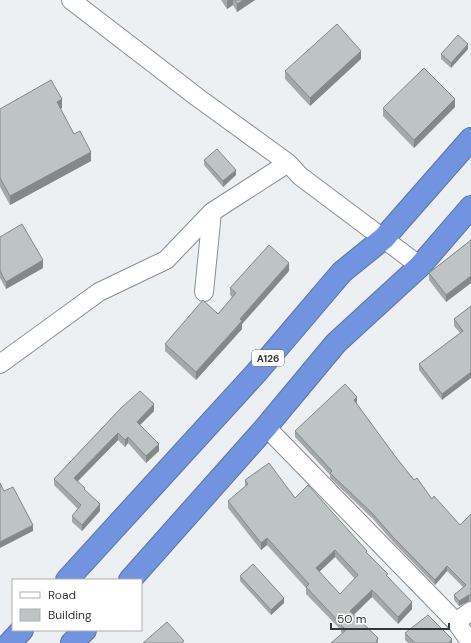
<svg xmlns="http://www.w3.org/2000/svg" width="471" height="643" viewBox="0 0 471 643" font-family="'DM Sans',sans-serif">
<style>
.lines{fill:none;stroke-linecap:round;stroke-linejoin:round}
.street-casing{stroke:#898d8f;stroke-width:20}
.highway-casing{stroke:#5c72a5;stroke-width:24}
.street{stroke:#fff;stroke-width:18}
.highway{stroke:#7193e0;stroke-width:22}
.wall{fill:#a3a8a8;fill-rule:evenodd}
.shaded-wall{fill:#858888}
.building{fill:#bec3c3;stroke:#858888;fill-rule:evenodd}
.labels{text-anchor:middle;stroke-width:3.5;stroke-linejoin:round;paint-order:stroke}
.shield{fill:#fff;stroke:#727273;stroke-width:1}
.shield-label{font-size:10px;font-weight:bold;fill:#353637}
</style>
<rect width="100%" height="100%" fill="#ecf0f3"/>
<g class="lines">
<defs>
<path id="street" d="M71 0 197 97 288 163 300 176 420 266
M212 212 288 163
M0 364 99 292 166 260 212 212 204 292
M266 427 456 622 471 643
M456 622 471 611"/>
<path id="highway" d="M67 580 256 373 342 272 384 238 471 139
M130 580 266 427 336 343 420 266 471 207
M10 643 22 630
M72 643 85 630"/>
</defs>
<!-- street casing -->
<use href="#street" class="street-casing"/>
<!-- highway casing -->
<use href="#highway" class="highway-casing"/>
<!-- street -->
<use href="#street" class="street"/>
<!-- highway -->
<use href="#highway" class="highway"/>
</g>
<!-- wall -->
<path class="wall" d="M221 0H255L237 12 233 5 227 9Z
M468 49 451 68 441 59V54Z
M361 59 310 106 285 79V71Z
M455 107 414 148 383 116V108Z
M62 108 60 109 74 134 91 161 10 205 0 187V109Z
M204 160 236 175 223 187 204 165Z
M0 237 43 268 6 289 0 278Z
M471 240V283L446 302 429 280V273Z
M289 271 242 324V329L196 380 165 351V344L218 314 232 297 230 295V288Z
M471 306 442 400 419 370V364L460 333 454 326V319Z
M357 402 356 403 395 456 414 480 432 499 460 525 471 514V601H469L459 606 454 600V595L463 587 447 571 435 585 393 542 373 519 330 478V475L295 437V431Z
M121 408 154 411 140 425 159 451 146 463 128 443 125 447 118 440 78 481 100 511 82 531 72 522V516L78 509 54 485V479Z
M245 480 295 498 367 554 388 577 412 609 398 624 372 597 354 615 378 638V643L342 633 341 632V630L306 594V588L267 545 261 550 228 508V501L245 487ZM335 557 355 579 340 594 319 572Z
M240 576 284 603 271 615 240 581Z
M405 633 452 643H408L405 640Z"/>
<!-- shaded-wall -->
<path class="shaded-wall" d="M228 0H233V5L227 9V1Z
M244 0H255L237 12V4Z
M468 44V49L451 68V63Z
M361 51V59L310 106V98Z
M62 99V108L57 111V102Z
M455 99V107L414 148V140Z
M91 152V161L10 205V196Z
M236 170V175L223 187V181Z
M43 260V268L6 289V282Z
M289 263V271L242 324V329L196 380V372L240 319Z
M471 276V283L446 302V295Z
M471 372V378L442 400V394Z
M357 397V402L354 405V400Z
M154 404V411L137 428V422Z
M118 433V440L74 485V478Z
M128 437V443L125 447V440Z
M159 444V451L146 463V456Z
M100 504V511L82 531V525Z
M33 525V531L0 548V542Z
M267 538V545L261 550V543Z
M335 550V557L316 575V568Z
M447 566V571L435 585V580Z
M372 590V597L350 618V611Z
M469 595V601L459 606V601Z
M284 598V603L271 615V610Z
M412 602V609L398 624V617Z
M452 639V643H449Z"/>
<!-- building -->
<path class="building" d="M235 0H244L237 4Z
M337 24 361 51 310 98 285 71Z
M458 35 468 44 451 63 441 54Z
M424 68 455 99 414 140 383 108Z
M51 80 62 99 57 102 74 134 80 131 91 152 10 196 0 178V109Z
M217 149 236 170 223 181 204 160Z
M22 224 43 260 6 282 0 271V237Z
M471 240V276L446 295 429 273Z
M269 245 289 263 240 319 242 321 196 372 165 344 203 300 218 314 236 293 230 288Z
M471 306V372L442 394 419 364 463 331 454 319Z
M345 384 357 397 354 400 395 456 414 480 417 478 432 499 434 496 460 525 471 514V595H469L459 601 454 595 466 585 447 566 435 580 393 537 373 514 330 473 332 471 295 431Z
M140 391 154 404 137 422 159 444 146 456 128 437 125 440 118 433 74 478 85 488 84 489 100 504 82 525 72 516 81 505 54 479 121 408Z
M269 463 295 498 308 485 367 551 366 552 388 574 386 575 412 602 398 617 372 590 350 611 378 638 376 641 378 643H331L346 630 341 625V624L306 587 309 584 267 538 261 543 228 501 248 484 245 480ZM335 550 358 575 340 594 316 568Z
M0 483 4 491 13 487 33 525 0 542Z
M253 564 284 598 271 610 240 576Z
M428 615 452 639 449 643H415L405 633Z
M167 622 184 641 182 643H143Z"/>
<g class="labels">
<!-- shield labels -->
<rect class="shield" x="252" y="350" width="32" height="16" rx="3"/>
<g class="shield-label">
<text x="268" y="362">A126</text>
</g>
</g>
<!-- legend -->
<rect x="12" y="579" width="130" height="52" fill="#ffffff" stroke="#aeafaf"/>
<rect x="20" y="592" width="20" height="6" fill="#ffffff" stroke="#aeafaf"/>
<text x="48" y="599" font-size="12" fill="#353637">Road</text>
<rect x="20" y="609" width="20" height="12" fill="#bec3c3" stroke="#aeafaf"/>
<text x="48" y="619" font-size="12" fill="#353637">Building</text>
<!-- scale -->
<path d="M331 623v6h118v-6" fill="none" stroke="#353637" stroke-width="2"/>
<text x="337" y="623" font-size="12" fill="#353637" stroke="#ffffff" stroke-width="3" paint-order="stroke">50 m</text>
</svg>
